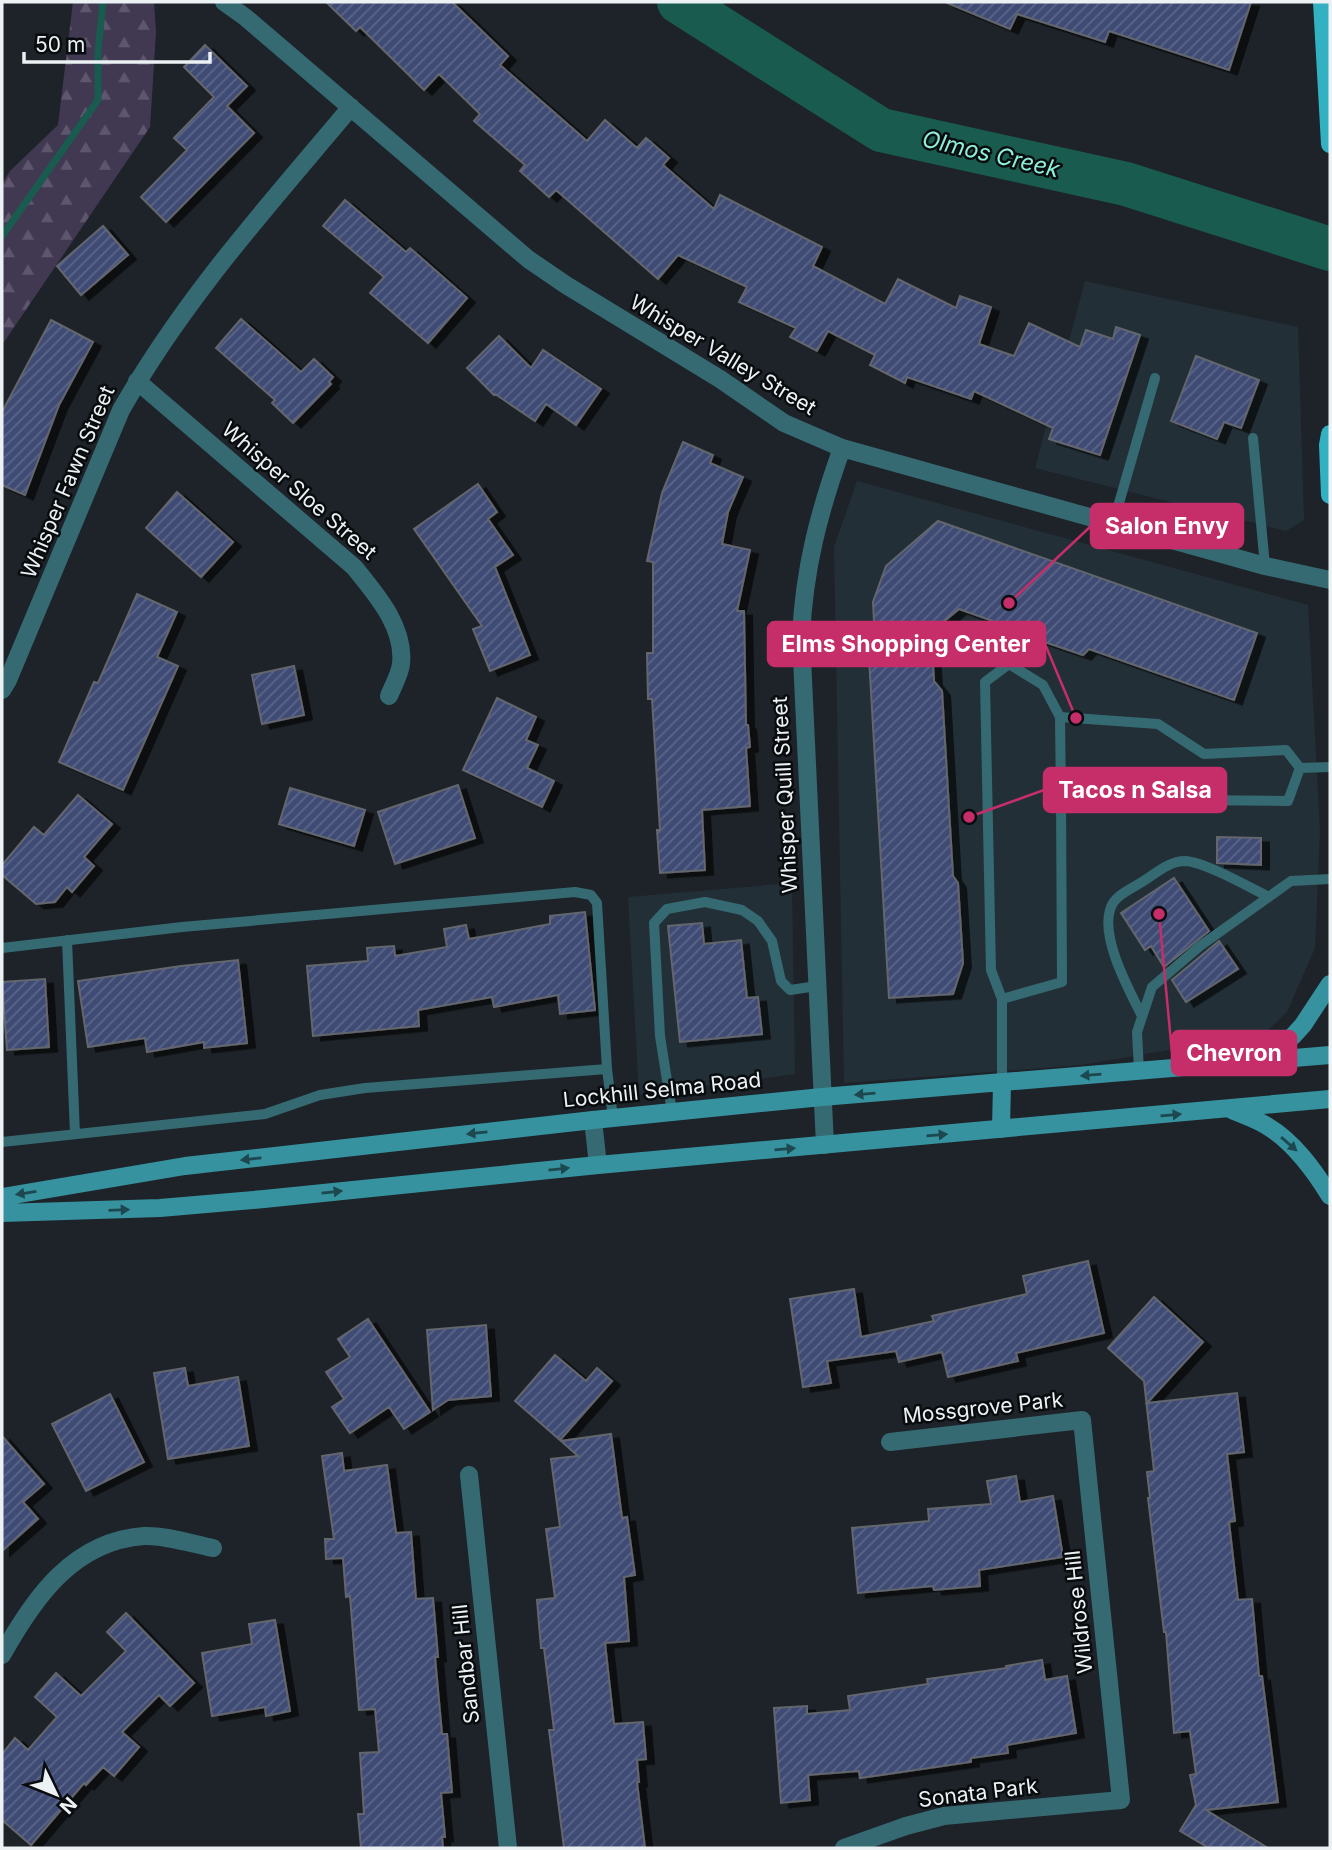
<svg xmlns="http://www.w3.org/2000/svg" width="1332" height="1850" viewBox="0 0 1332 1850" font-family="Inter,sans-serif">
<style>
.built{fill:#232f37}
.forest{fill:url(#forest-firs)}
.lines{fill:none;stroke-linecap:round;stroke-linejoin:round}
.stream{stroke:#195b4e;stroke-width:7}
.river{stroke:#195b4e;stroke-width:44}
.building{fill:url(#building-hatch);stroke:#63666d;stroke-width:2;filter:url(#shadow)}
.service{stroke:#356a72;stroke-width:10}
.minor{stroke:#356a72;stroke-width:18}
.secondary{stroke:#36929f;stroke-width:18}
.primary{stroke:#32b1c2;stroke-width:18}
.oneway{fill:#1d484f}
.labels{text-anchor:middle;stroke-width:5;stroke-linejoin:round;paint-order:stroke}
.street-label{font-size:21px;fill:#ecf1f4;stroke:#090c0e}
.water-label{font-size:23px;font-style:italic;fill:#8ef0da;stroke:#090c0e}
.leader{fill:none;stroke:#c62e6a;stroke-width:2.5}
.callout-dot{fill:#c62e6a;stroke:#090c0e;stroke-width:2.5}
.callout{fill:#c62e6a;stroke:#c62e6a;stroke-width:2.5}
.callout-label{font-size:23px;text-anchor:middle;font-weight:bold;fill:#fff}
</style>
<defs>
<pattern id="forest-firs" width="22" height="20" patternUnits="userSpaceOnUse" patternTransform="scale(1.75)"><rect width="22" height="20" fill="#413952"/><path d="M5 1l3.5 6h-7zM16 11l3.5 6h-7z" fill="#5d566c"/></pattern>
<pattern id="building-hatch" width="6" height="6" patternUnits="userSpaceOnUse" patternTransform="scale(1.75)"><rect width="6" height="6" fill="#3f4c74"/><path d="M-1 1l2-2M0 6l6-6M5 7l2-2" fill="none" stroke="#5b6688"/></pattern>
<filter id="shadow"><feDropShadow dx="8" dy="4.5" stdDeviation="0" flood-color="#0009"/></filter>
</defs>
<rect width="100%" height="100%" fill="#1d2328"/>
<!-- built -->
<path class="built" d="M1085 281 1298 327 1304 520 1286 531 1035 468Z
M857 481 1308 605 1320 831 1315 948 1287 1012 1264 1034 1081 1065 844 1083 834 547Z
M792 883 795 1074 639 1095 628 897Z"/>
<!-- forest -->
<path class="forest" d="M73 2H154L156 32 150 127 2 345V184L10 171 58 125Z"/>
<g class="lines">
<!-- stream -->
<path class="stream" d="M2 236 98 100V52L103 2"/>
<!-- river -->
<path class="river" d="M679 2 881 130 1126 184 1330 249"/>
</g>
<!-- building -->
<path class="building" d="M326 2H452L508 56 500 65 587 141 605 120 637 148 646 138 669 158 663 165 714 209 720 195 822 247 813 266 885 304 898 279 956 308 960 296 991 307 979 344 1014 356 1029 323 1080 347 1086 330 1113 339 1116 327 1140 335 1100 455 1049 439 1053 428 974 391 971 399 907 377 905 383 870 365 875 355 828 331 817 351 790 337 796 328 739 302 747 287 678 255 658 279 556 190 549 197 520 171 525 165 474 121 480 114 439 74 424 90 360 27 356 31Z
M945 2H1251L1229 70 1109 31 1105 42 1017 14 1010 29Z
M205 45 247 86 227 106 254 133 166 222 141 197 187 150 174 138 214 97 184 67Z
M345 200 406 252 410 248 467 298 428 343 370 293 384 277 323 226Z
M103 226 128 255 81 295 57 266Z
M241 319 301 372 314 359 333 377 329 382 331 384 293 423 272 403 275 400 216 348Z
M51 320 93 342 59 405 25 495 2 485V412Z
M499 336 531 368 543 350 601 389 576 425 546 404 535 421 495 394 494 395 467 368Z
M1196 356 1259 380 1241 428 1224 422 1217 439 1171 421Z
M683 442 713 455 710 463 743 477 728 512 722 544 750 550 737 611H744L746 725H748L750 747 746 748 750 806 702 810 705 870 660 873 657 830H660L652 699H648L647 653H653V562L647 561 662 493Z
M478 484 497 512 488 519 513 555 495 567 530 655 490 671 473 629 482 626 414 529Z
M177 492 233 542 201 577 146 528Z
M938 521 1257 633 1234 700 1089 649 1083 655 1036 639 1033 641 1001 630 993 621 959 609 924 638 932 649 934 681 942 691 953 876 958 883 963 963 953 994 889 998 869 658 875 641 873 602 886 566Z
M137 594 177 612 157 657 178 666 123 790 59 762 94 682 98 683Z
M294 666 304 715 262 724 252 675Z
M497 698 536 717 526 740 538 745 527 768 554 781 542 807 463 770Z
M458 785 475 838 395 864 378 812Z
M290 788 365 810 354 846 279 824Z
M78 795 112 824 84 857 94 866 72 892 67 887 55 902 36 904 2 875V865L34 827 44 835Z
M1217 837 1261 838V865L1217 863Z
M1174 878 1209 931 1164 967 1151 946 1145 950 1121 913Z
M585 912 595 1010 560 1014 558 995 494 1007 492 997 418 1010 419 1026 313 1036 307 966 368 961 367 948 394 946 395 956 447 947 444 929 466 925 469 939 550 924V916Z
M702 923 704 944 741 940 747 998 758 997 762 1034 680 1042 668 926Z
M1219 941 1238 969 1186 1002 1172 980Z
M238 960 247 1043 204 1048V1042L147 1052 145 1038 88 1047 78 981 181 966Z
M45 979 49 1047 7 1050 2 982Z
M1088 1261 1104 1333 1016 1353 1018 1361 948 1377 942 1352 899 1362 896 1351 827 1361 831 1383 803 1387 790 1299 854 1289 861 1337 934 1321 932 1316 1027 1294 1023 1276Z
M1154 1297 1203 1342 1147 1403 1237 1393 1244 1452 1227 1454 1235 1521 1229 1522 1238 1600 1252 1599 1259 1676H1262L1278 1802 1206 1810 1268 1848H1209L1180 1831 1196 1805 1190 1775 1196 1774 1190 1731 1174 1733 1166 1632H1164L1148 1498H1150L1147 1472 1154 1471 1144 1381 1108 1348Z
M368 1319 430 1412 404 1429 389 1407 350 1433 332 1407 344 1399 326 1372 350 1357 338 1339Z
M486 1325 491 1396 448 1400 433 1410 427 1330Z
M555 1355 586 1381 597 1368 612 1381 560 1440 515 1401Z
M185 1368 188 1386 238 1377 249 1446 168 1459 154 1373Z
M110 1394 144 1462 86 1491 52 1424Z
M611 1434 622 1518 627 1517 635 1575 624 1577 629 1641 605 1643 614 1724 643 1722 646 1759 637 1760 639 1782H637L645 1848H564L549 1730H554L544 1648H541L537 1600 555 1598 546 1529 560 1527 551 1459 578 1456 561 1441Z
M2 1436 44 1484 23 1502 38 1519 2 1551Z
M342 1453 344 1471 387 1465 396 1533 411 1532 416 1599 433 1598 438 1657H435L442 1734H447L452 1792 441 1793 445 1837H442L443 1848H361L358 1814H364L360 1753 379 1752 375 1709 359 1710 350 1596 346 1597 343 1558 326 1559 325 1539H334L322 1456Z
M1016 1476 1020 1502 1053 1496 1063 1557 979 1570 980 1586 934 1590 933 1586 858 1593 852 1528 929 1521 928 1509 991 1504 987 1481Z
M126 1613 194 1683 170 1706 159 1695 122 1732 139 1747 114 1776 103 1767 86 1785 84 1783 31 1845 2 1820V1754L15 1738 28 1750 57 1717 35 1697 56 1673 81 1696 126 1651 107 1632Z
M275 1620 290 1711 266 1716 265 1707 212 1716 202 1653 252 1644 249 1624Z
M1042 1660 1045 1680 1067 1676 1076 1733 1007 1745 1008 1753 971 1758V1762L860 1778 859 1771 808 1775 810 1800 781 1803 774 1708 807 1706V1714L850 1710 848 1696 928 1684 927 1679 1007 1668 1006 1666Z"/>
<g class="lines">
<!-- service -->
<path class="service" d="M1253 438 1265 566
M1113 524 1155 378
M1060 717 1061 799
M67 940 75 1134
M2 948 182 927 575 892 591 895 597 903 607 1069 613 1118
M1002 999 991 970 985 682 1009 664 1043 685 1060 717 1158 724 1204 754 1286 750 1300 768
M1142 1016C1129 990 1101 939 1110 910 1113 896 1131 889 1142 882 1155 874 1169 861 1185 861 1205 862 1249 887 1269 897
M1139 1071 1137 1032 1152 987 1200 946 1291 881 1330 879
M1002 1083V999L1062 982 1061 799 1288 801 1300 768 1330 767
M672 1112 660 1036 654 923 667 909 705 902 742 910 758 921 772 941 781 981 790 990 817 986
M2 1142 265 1114 320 1095 365 1088 607 1069"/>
<!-- minor -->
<path class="minor" d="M224 2 245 17 528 259 566 285 720 379 784 423 842 448 1265 566 1330 580
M137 381 354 567C376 594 405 627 401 664 400 674 393 686 389 696
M2 690 8 680 121 410C185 297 269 205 351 107
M593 1120 598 1165
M825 1145 801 637C804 569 819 512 842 448
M469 1475 508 1848
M2 1655C34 1598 73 1541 144 1536 164 1535 193 1544 213 1548
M844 1848 906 1826 944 1816 1121 1800 1082 1420 890 1442"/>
<!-- secondary -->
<path class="secondary" d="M1257 1062 1293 1036 1303 1025 1330 984
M1232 1110C1243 1115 1256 1119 1267 1126 1294 1142 1314 1170 1330 1196
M1001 1129 1002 1083
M2 1197 185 1166 593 1120 822 1097 1330 1055
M2 1213 160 1208 264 1199 598 1165 1330 1099"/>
<!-- primary -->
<path class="primary" d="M1322 2 1330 144
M1330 434 1328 445 1330 495"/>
</g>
<!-- one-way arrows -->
<defs><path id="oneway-solid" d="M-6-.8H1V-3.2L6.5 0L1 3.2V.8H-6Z" transform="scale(1.75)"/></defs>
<g class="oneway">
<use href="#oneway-solid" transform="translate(1091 1075) rotate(175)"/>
<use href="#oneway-solid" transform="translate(865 1094) rotate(175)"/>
<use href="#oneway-solid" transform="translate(1171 1115) rotate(-5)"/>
<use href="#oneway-solid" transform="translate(477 1133) rotate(174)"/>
<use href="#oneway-solid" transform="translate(937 1135) rotate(-5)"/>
<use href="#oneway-solid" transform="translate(1289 1144) rotate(41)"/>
<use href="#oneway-solid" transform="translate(785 1149) rotate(-5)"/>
<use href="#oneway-solid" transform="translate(251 1159) rotate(174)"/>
<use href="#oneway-solid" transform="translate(559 1169) rotate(-6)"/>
<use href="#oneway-solid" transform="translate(332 1192) rotate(-6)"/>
<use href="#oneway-solid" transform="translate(26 1193) rotate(171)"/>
<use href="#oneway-solid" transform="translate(119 1210) rotate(-2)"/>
</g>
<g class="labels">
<!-- street labels -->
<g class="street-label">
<text transform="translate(723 355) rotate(31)" y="7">Whisper Valley Street</text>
<text transform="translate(68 482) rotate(-67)" y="7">Whisper Fawn Street</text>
<text transform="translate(299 491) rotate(41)" y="7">Whisper Sloe Street</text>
<text transform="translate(785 795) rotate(-93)" y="7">Whisper Quill Street</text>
<text transform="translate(662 1090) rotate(-6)" y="7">Lockhill Selma Road</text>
<text transform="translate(983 1408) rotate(-6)" y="7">Mossgrove Park</text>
<text transform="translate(1079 1612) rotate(-96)" y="7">Wildrose Hill</text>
<text transform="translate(466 1664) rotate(-96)" y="7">Sandbar Hill</text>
<text transform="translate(978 1793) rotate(-7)" y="7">Sonata Park</text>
</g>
<!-- water labels -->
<g class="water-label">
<text transform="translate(991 154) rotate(13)" y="8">Olmos Creek</text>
</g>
</g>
<!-- callouts -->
<path class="leader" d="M1009 603L1091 526M1076 718L1045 644M969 817L1044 790M1159 914L1172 1053"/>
<g class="callout-dot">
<circle cx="1009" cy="603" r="7"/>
<circle cx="1076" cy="718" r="7"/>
<circle cx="969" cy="817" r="7"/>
<circle cx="1159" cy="914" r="7"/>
</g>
<g class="callout">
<rect x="1091" y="504" width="152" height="44" rx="7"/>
<rect x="768" y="622" width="277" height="44" rx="7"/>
<rect x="1044" y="768" width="182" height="44" rx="7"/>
<rect x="1172" y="1031" width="124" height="44" rx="7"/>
</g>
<g class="callout-label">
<text x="1167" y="534">Salon Envy</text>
<text x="906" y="652">Elms Shopping Center</text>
<text x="1135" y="798">Tacos n Salsa</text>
<text x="1234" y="1061">Chevron</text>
</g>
<!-- border -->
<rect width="1332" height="1850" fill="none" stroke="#ecf1f4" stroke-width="7"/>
<!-- north arrow -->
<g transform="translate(56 1794) rotate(133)" stroke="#090c0e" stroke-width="5" paint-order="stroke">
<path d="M0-5L12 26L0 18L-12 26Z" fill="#ecf1f4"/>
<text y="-10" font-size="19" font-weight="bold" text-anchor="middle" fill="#ecf1f4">N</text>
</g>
<!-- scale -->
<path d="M24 52v10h186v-10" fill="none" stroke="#ecf1f4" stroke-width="3.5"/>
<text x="35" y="52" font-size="21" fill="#ecf1f4" stroke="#090c0e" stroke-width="5" paint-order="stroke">50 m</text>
</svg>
